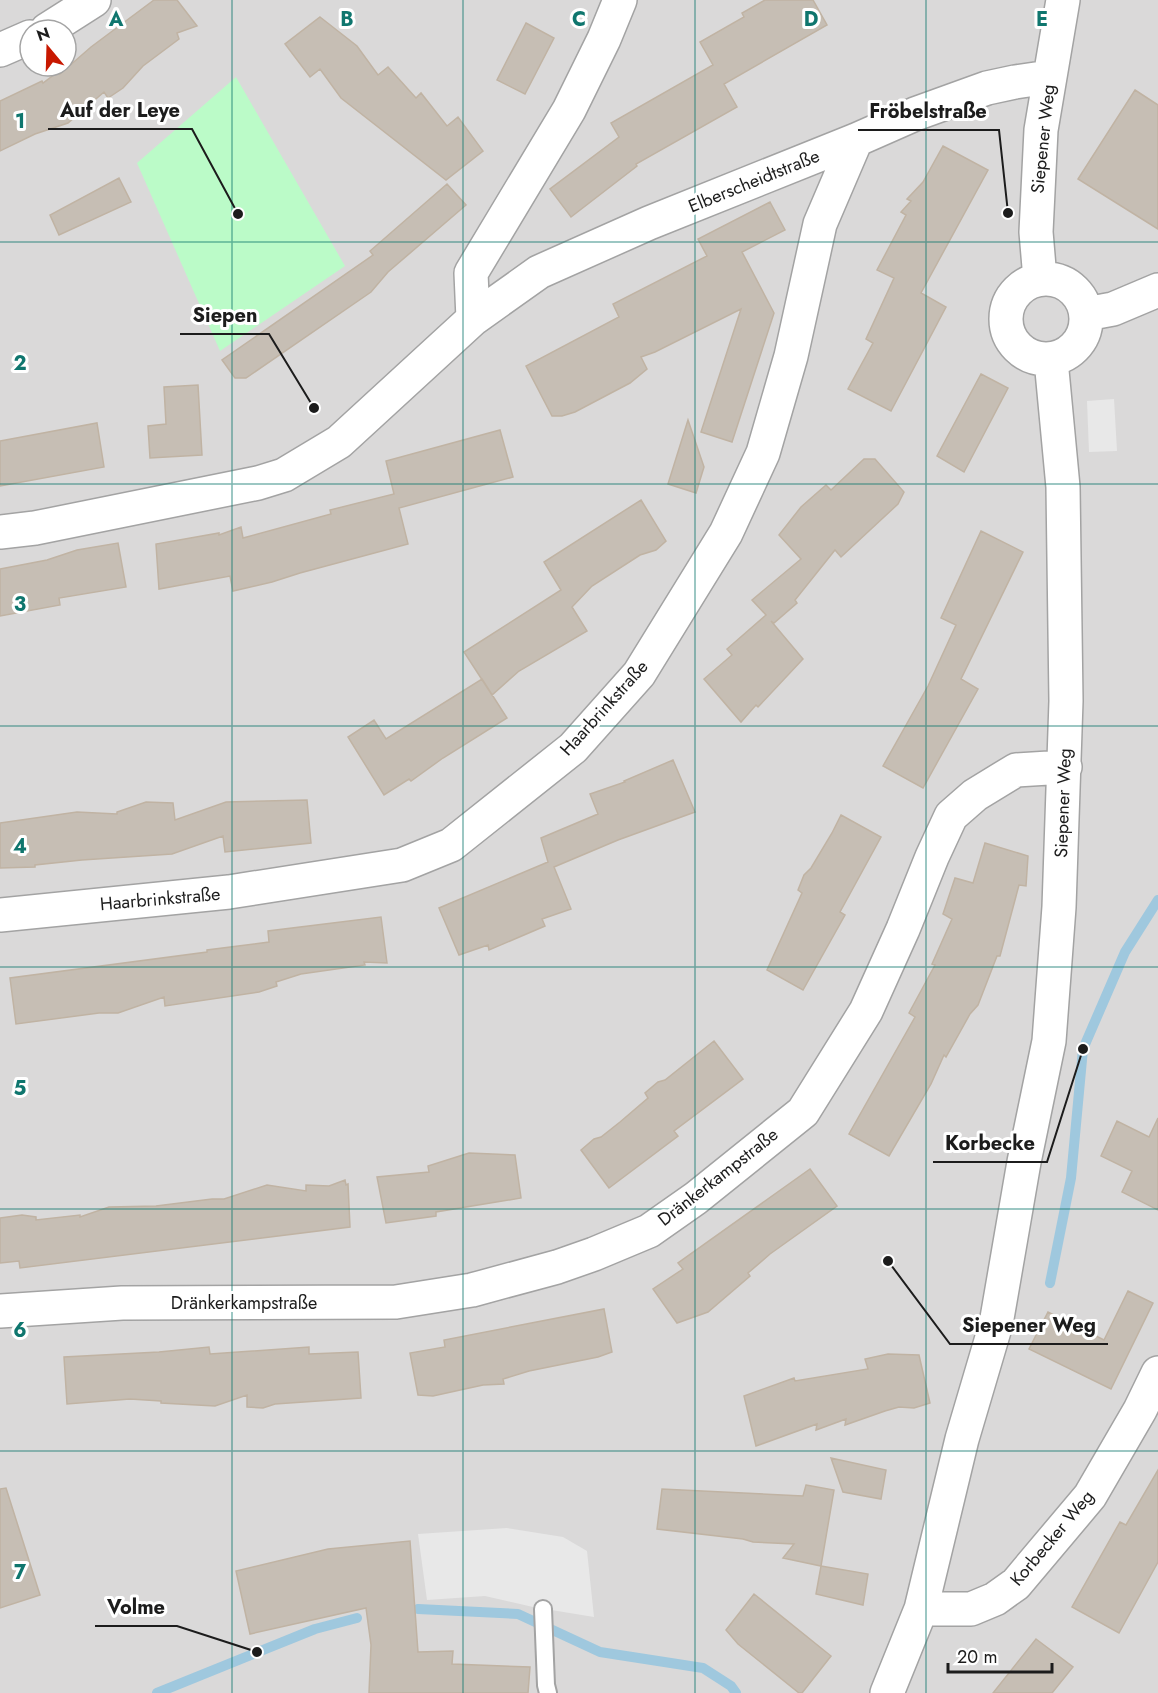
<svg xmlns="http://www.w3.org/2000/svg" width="1158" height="1693" viewBox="0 0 1158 1693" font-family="Jost,sans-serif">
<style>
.residential{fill:#dad9d9;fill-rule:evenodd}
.park{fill:#bbfbc8}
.parking{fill:#e8e8e8}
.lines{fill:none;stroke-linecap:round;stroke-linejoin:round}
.stream{stroke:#9fc8de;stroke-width:10}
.building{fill:#c6beb4;stroke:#c0b3a3;stroke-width:1.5}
.service-casing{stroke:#a3a3a3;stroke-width:20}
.minor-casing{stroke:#a3a3a3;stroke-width:36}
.service{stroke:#fff;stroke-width:16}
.minor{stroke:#fff;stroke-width:33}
.grid{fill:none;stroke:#0f766e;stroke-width:1.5;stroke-opacity:0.55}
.labels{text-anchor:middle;stroke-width:6;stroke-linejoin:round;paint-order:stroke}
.street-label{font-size:18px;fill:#1c1c1c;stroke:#fff}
.grid-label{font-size:20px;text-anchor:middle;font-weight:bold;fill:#0f766e;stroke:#fff;stroke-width:6;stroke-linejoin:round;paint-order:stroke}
.leader{fill:none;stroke:#1c1c1c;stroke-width:2}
.callout-dot{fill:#1c1c1c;stroke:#fff;stroke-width:2}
.callout-label{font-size:20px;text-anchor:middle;font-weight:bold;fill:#1c1c1c;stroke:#fff;stroke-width:6;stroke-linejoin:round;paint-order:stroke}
</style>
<rect width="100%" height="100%" fill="#eeebe1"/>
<!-- residential -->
<path class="residential" d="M0 0H1158V1693H0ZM30 30H66V66H30Z"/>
<!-- park -->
<path class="park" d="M236 77 345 266 220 351 137 163Z"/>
<!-- parking -->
<path class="parking" d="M1114 399 1117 451 1089 452 1087 401Z
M507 1528 563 1537 587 1551 594 1617 533 1607 485 1596 427 1600 418 1534Z"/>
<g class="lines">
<!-- stream -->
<path class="stream" d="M1050 1283 1071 1178 1083 1049 1125 952 1158 900
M418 1609 518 1614 600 1652 703 1668 731 1686 736 1693
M157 1693 315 1629 357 1618"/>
</g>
<!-- building -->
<path class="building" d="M154 0H177L197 26 177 33 179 39 143 66 123 88 108 98 104 92 68 123 35 134 0 151V101L42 81 43 83 59 71 60 74 91 47Z
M765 0H813L827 25 724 84 737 107 636 164 637 166 571 217 550 189 619 137 611 123 713 65 700 42 744 17 742 13Z
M320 17 357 46 378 75 388 67 416 98 421 93 447 126 458 117 483 151 446 180 341 98 320 69 310 77 285 44Z
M526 23 554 38 525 94 497 80Z
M1135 90 1158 105V229L1078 179Z
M943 146 988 170 921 293 946 307 891 411 848 389 873 343 866 339 894 278 877 270 906 215 901 212 911 201 907 199 923 182Z
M119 178 131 202 59 235 50 215Z
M447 184 466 205 388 272 371 292 246 378H235L222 360 373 255 370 251Z
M770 202 785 230 742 252 774 313 732 442 701 432 741 309 655 352 641 357 647 369 630 383 575 412 562 416H552L526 366 619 317 613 304 707 256 698 239Z
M981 374 1008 388 964 472 937 456Z
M198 385 202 455 150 458 148 426 166 424 164 387Z
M688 420 704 467 696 493 668 484Z
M97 423 104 467 0 486V441Z
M500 430 513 477 399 508 408 544 300 573 272 582 233 591 230 576 159 589 156 544 219 533V535L241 527 243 538 331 514 330 510 394 494 386 461Z
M864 459H875L904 492 898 504 841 557 835 550 795 600 797 603 774 623 771 621 803 659 758 707 756 705 741 722 704 679 732 655 727 649 766 615 752 600 801 559 779 535 801 507 826 485 831 490Z
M641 500 666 541 656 550 640 555 592 586 572 607 587 631 519 671 492 695 464 652 561 590 544 562Z
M981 531 1023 552 961 679 978 689 923 788 883 766 928 686 956 625 941 618Z
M118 543 126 587 59 598 60 605 0 616V569L47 560 77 550Z
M482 679 507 718 443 758 411 781 409 779 384 795 348 737 374 720 386 739Z
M673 760 695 812 618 840 554 867 571 909 542 919 545 926 489 950 488 945 459 955 439 908 548 862 541 838 598 814 590 794 625 782 624 781Z
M307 800 311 843 225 852 223 836 172 854 82 860 35 865V867L0 868V823L77 812 117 814V812L146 802 173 803 175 820 226 802Z
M841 815 881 837 840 912 845 915 803 990 767 970 802 893 798 890 804 875 811 868 832 833Z
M985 843 1028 856 1026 886 1019 885 1000 956H997L978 1005 970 1014 946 1057 944 1055 931 1084 889 1156 849 1134 915 1017 909 1013 935 965 932 964 952 919 943 914 955 878 973 883Z
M381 917 387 963 364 962 365 965 301 974 276 982 277 986 259 992 165 1006 164 997 118 1013H99L16 1024 10 978 207 952V950L269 942 268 931Z
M714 1041 743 1079 674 1131 678 1136 609 1188 581 1150 594 1139 601 1137 620 1122 648 1098 645 1093 658 1082 665 1080Z
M1158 1118V1210L1122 1192 1132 1171 1101 1156 1117 1121 1149 1137Z
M469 1153 515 1155 521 1198 436 1212V1216L386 1223 377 1177 429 1172 428 1166Z
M810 1169 837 1206 770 1254 748 1273 750 1276 708 1312 677 1323 653 1289 683 1269 678 1263Z
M345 1180 346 1185 348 1184 350 1227 20 1268 19 1261 0 1263V1218L22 1215 36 1217V1220L80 1215V1217L109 1207 156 1206 212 1199H224L267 1185 306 1191V1185L329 1186Z
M1128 1291 1153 1303 1111 1389 1029 1349 1048 1312 1104 1340Z
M604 1309 612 1352 598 1357 529 1371 503 1379 504 1384 483 1385 433 1396 418 1395 410 1353 445 1347 444 1340Z
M209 1347 210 1354 309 1347V1354L358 1352 361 1398 275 1404 263 1408 247 1407V1395L215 1406 161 1403V1401L130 1399 67 1404 64 1357 159 1352Z
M888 1354 919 1355 930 1403 914 1408 899 1407 885 1411 845 1425 846 1419 816 1430 817 1424 756 1446 744 1396 794 1378 795 1381 868 1369 865 1359Z
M831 1458 886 1470 881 1499 843 1492Z
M1158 1470V1562L1119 1633 1072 1607 1120 1522 1126 1525Z
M806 1485 834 1490 821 1566 783 1558 794 1544 753 1542 743 1539 657 1529 662 1489 803 1496Z
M6 1488 40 1595 0 1608V1489Z
M410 1541 418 1652 453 1651 452 1664 530 1667 528 1693H369L371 1645 366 1608 250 1634 236 1571 328 1549Z
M821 1566 868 1574 863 1605 816 1594Z
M754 1594 831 1656 802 1693H799L738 1644 726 1630Z
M1036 1639 1073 1667 1052 1693H993Z"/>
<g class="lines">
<defs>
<path id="service" d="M543 1609 546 1685 548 1693"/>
<path id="minor" d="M47 30 94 0
M0 50 30 37
M1006 319a40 40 0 1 1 80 0a40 40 0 1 1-80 0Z
M1040 279 1036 232 1041 130 1063 0
M1086 314 1113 309 1158 290
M473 319 471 273 569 110 604 39 620 0
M0 532 35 528 258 483 284 475 339 442 473 319 539 272 649 223 856 140 915 114 987 88 1015 82 1049 77
M0 915 229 892 402 865 451 845 573 748 639 674 726 533 763 453 791 356 820 224 856 140
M0 1311 122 1303 396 1302 472 1290 557 1267 594 1254 649 1231 696 1198 803 1112 866 1011 903 929 932 857 951 816 975 795 1016 770 1065 767
M921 1609H971L995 1599 1016 1584 1090 1496 1140 1410 1158 1373
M887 1693 921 1609 962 1439 996 1324 1024 1162 1049 1041 1059 907 1066 701 1063 487 1051 360"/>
</defs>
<!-- service casing -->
<use href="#service" class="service-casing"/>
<!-- minor casing -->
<use href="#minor" class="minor-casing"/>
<!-- service -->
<use href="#service" class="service"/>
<!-- minor -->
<use href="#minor" class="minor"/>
</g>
<!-- grid -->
<path class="grid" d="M232 0V1693M463 0V1693M695 0V1693M926 0V1693M0 242H1158M0 484H1158M0 726H1158M0 967H1158M0 1209H1158M0 1451H1158"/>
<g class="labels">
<!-- street labels -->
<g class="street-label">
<text transform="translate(1043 139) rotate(-84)" y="6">Siepener Weg</text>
<text transform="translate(754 181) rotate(-22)" y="6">Elberscheidtstraße</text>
<text transform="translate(604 708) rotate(-48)" y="6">Haarbrinkstraße</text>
<text transform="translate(1063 803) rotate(-88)" y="6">Siepener Weg</text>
<text transform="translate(160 899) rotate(-5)" y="6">Haarbrinkstraße</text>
<text transform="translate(718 1177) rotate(-38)" y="6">Dränkerkampstraße</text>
<text x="244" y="1309">Dränkerkampstraße</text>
<text transform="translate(1052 1538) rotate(-50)" y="6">Korbecker Weg</text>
</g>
</g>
<g class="grid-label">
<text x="116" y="26">A</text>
<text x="347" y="26">B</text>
<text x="579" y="26">C</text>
<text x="811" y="26">D</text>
<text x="1042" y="26">E</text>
<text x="20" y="128">1</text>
<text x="20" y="370">2</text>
<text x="20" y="611">3</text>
<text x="20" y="853">4</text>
<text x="20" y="1095">5</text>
<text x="20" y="1337">6</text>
<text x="20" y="1579">7</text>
</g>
<!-- callouts -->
<path class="leader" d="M238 214L192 129H48M1008 213L999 130H858M314 408L269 334H180M1083 1049L1047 1162H933M888 1261L950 1344H1108M257 1652L177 1626H95"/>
<g class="callout-dot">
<circle cx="238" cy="214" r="6"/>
<circle cx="1008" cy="213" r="6"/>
<circle cx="314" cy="408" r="6"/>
<circle cx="1083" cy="1049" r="6"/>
<circle cx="888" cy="1261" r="6"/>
<circle cx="257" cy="1652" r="6"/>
</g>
<g class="callout-label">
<text x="120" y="117">Auf der Leye</text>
<text x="928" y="118">Fröbelstraße</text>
<text x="225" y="322">Siepen</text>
<text x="990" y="1150">Korbecke</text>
<text x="1029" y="1332">Siepener Weg</text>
<text x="136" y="1614">Volme</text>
</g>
<!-- north arrow -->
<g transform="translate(48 48) rotate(341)"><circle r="28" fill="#ffffff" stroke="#a4a4a4" stroke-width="1.5"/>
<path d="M0-4.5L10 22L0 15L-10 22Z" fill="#c81800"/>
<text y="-9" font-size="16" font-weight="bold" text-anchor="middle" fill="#1c1c1c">N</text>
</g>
<!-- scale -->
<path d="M948 1663v9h104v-9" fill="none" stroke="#1c1c1c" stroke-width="3"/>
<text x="957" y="1663" font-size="18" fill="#1c1c1c" stroke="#ffffff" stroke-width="4.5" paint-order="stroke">20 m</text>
</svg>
